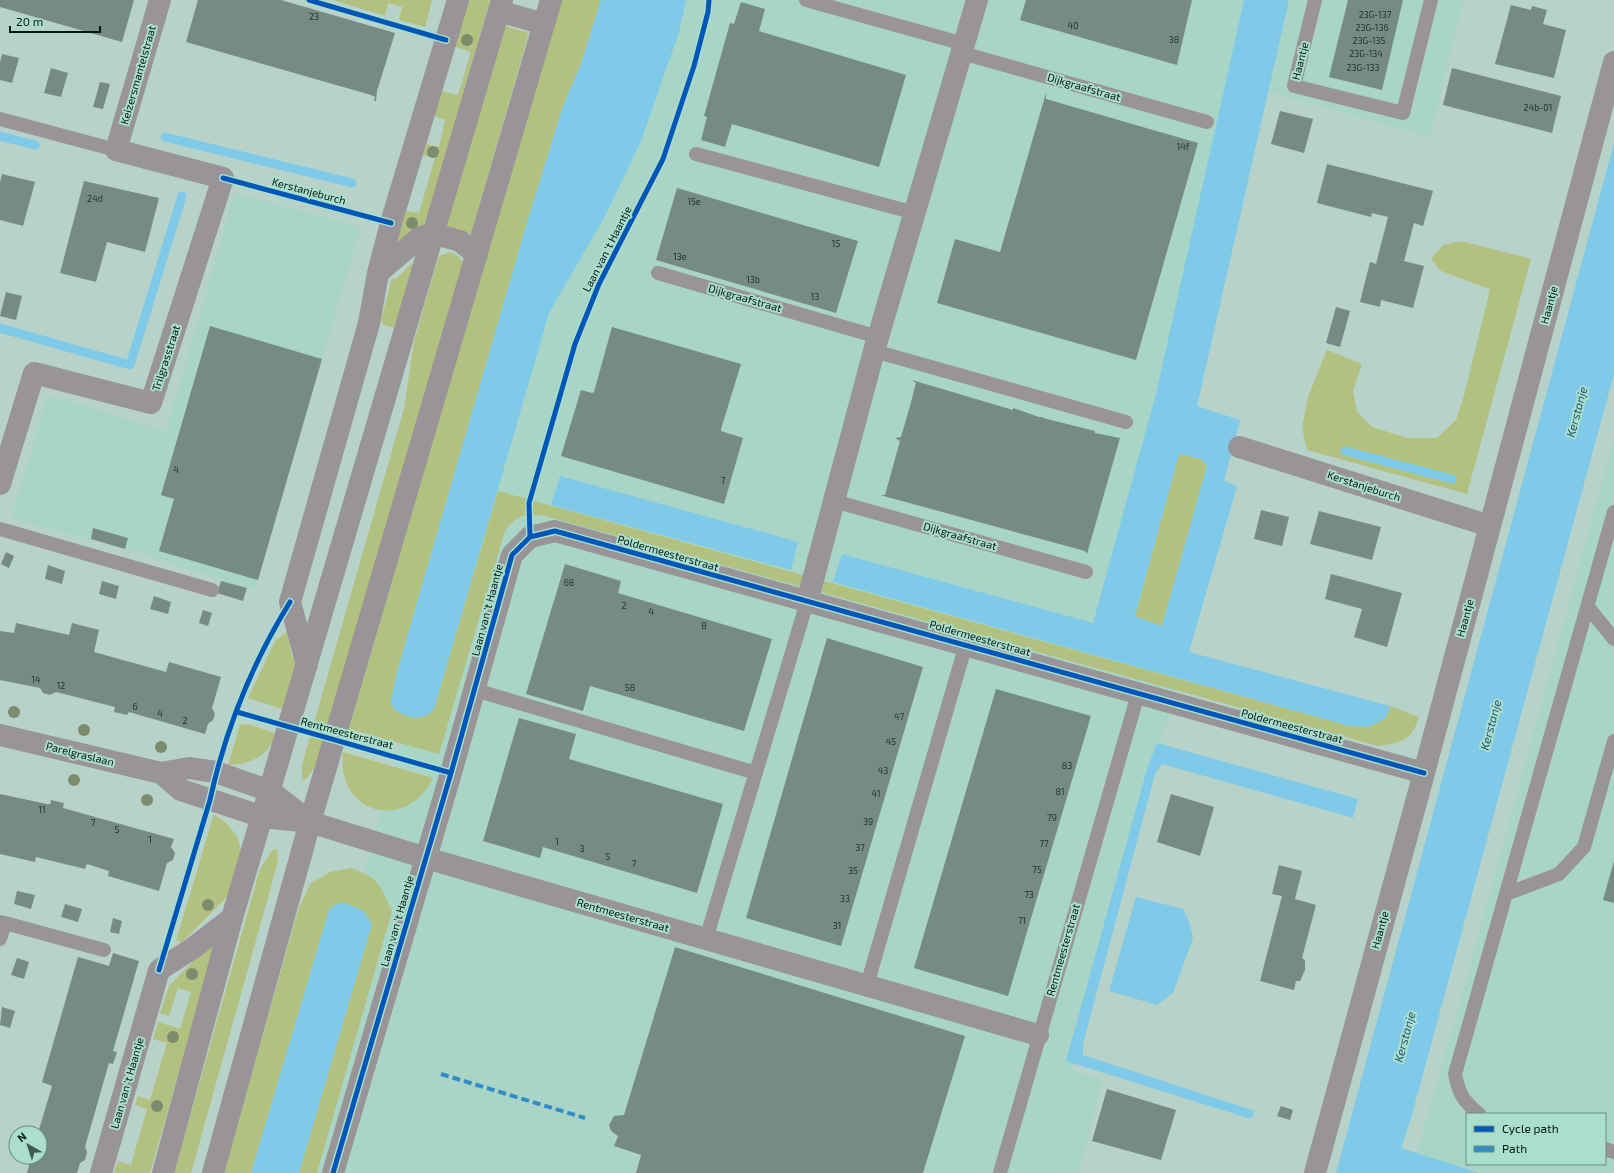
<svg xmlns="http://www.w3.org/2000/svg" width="1614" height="1173" viewBox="0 0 1614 1173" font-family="'Exo 2',sans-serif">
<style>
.built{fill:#a8d5c6;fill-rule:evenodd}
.green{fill:#b2c17f}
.water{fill:#7ecae8;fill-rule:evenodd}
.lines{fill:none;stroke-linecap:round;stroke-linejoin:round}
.stream{stroke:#7ecae8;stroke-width:9}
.building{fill:#768b84}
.service{stroke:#989497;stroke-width:14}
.minor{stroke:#989497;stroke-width:22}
.tertiary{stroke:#989497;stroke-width:22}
.quiet{stroke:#338cc8;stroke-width:4;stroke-dasharray:8 4;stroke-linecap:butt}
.cycleway-casing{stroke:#abdecd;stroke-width:8}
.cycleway{stroke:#0057b8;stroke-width:5}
.tree{fill:#7e8c6e}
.labels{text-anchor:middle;stroke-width:4;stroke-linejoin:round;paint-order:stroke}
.number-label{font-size:9px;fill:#20352e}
.street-label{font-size:11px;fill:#041812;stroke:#abdecd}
.water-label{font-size:12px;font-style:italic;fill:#235770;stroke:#abdecd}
</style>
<rect width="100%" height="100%" fill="#b7d2c9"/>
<!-- built -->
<path class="built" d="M617 0H1463L1430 137 1243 84 1097 637 1183 663 1070 1070 1103 1080 1079 1173H276Z
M235 193 361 227 254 590 131 550 11 519 48 395 166 431Z
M1614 439V1173H1411L1459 1006ZM1467 1114H1605V1164H1467Z"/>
<!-- green -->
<path class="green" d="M333 0H432L425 27 399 20 402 7 388 3 385 16Z
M467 0H490L425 228 400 241 397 240 406 211 419 213 435 158 423 155 426 144 439 147 445 120 434 116 441 91 458 95 471 52 453 46Z
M561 0H601L581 64 563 106 526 226 397 672 391 702 434 709 498 491 1350 726 1386 718 1390 706 1419 717C1412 741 1400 743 1378 746L545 516C525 514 518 514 505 531L439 754 349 729Z
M505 26 529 33 471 234 446 226Z
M1461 241 1531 259 1467 494 1307 450 1302 427 1308 397 1327 350 1362 364 1353 391 1357 412 1372 427 1407 438H1437L1456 420 1464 396 1490 289 1441 271 1431 259 1443 245Z
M451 252 459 257 463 263 319 755 314 769 305 780 302 779V765L404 409 414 342 438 258 441 255Z
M411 264H414L395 328 382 324 381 320 392 278 396 279Z
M1179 454 1201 459 1207 466 1162 626 1135 617Z
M287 632 292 657 299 659 283 709 248 698 275 641Z
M248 724 277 734C267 756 251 765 228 765L240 725Z
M343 752 433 778C406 834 335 813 343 752Z
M214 814 227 824 237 836 242 852 230 894 182 942 176 941Z
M273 849H276L278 852 277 865 191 1173H174L260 869Z
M352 868C381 880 379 884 392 911L317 1173H299L372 924 329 910 251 1173H224L298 910 310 884 330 872Z
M211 943 215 946 150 1173H114L118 1161 131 1165 147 1109 135 1105 138 1096 150 1100 167 1043 153 1039 158 1022 180 1029 191 992 178 988 169 1016 160 1013 169 986Z"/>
<!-- water -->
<path class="water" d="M601 0H686L679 32 641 141 605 216 549 313 434 709C423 723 407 718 394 709L391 702 397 672 526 226 563 106 581 64Z
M1244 0H1289L1197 406 1240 420 1224 481 1237 486 1189 652 1390 706 1386 718 1369 727 1350 726 833 582 842 554 1093 623 1156 394ZM1179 454 1201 459 1207 466 1162 626 1135 616Z
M1614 143V374L1411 1118 1401 1148 1479 1173H1336Z
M560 476 798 542 791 570 551 505Z
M1157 743 1358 799 1353 818 1162 764 1155 774 1083 1044V1055L1255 1111 1251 1119 1066 1061 1147 769Z
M1136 897 1183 909 1189 921 1193 938 1173 993 1157 1005 1109 991Z
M345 903 364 911 372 924 299 1173H251L329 910 336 904Z"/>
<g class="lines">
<!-- stream -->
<path class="stream" d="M0 136 35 145
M165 137 352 183
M0 328 130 365 182 196
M1345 451 1452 479"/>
</g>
<!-- building -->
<path class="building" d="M0 0H134L122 42 0 7Z
M198 0H281L395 33 377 91 376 101H374L375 97 371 95 186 42Z
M1026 0H1192L1177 65 1020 20Z
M1348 0H1403L1382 90 1329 77Z
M741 2 765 9 759 31 906 75 879 167 732 124 725 147 701 140 707 117 704 116 730 23 734 24Z
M1511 5 1531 10 1532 6 1547 10 1543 24 1566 30 1554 78 1495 64Z
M2 54 19 58 12 83 0 80V62Z
M51 68 68 73 61 97 44 93Z
M1452 68 1561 96 1552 133 1443 105Z
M100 82 110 84 103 109 93 107Z
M1046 93V99L1198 143 1136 360 937 303 955 239 1000 252Z
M1280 111 1313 119 1304 153 1271 144Z
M1327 164 1433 191 1423 226 1414 223 1404 261 1424 266 1413 308 1381 300 1380 307 1360 302 1370 262 1376 264 1388 217 1372 213 1371 217 1317 203Z
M2 174 35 182 23 226 0 220V182Z
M84 181 159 198 145 252 107 242 96 282 60 273Z
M677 188 858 241 836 313 656 260Z
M6 292 22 296 16 320 0 316Z
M1336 307 1350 311 1340 347 1326 343Z
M210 326 322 359 258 580 159 551 174 499 161 495Z
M612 327 741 364 721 429V431L743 438 724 504 561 456 581 390 592 393 594 392Z
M912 380 1013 410V408L1039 417H1043V418L1095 431V433L1120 438 1087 554 1085 551 880 495H885L900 441 895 438 901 437 910 406 916 383Z
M1261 510 1289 517 1282 546 1254 539Z
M1319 511 1381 527 1372 560 1310 544Z
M93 528 128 538 125 549 91 539Z
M6 552 14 556 9 568 1 564Z
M565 564 621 581 618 593 772 639 744 731 590 686 583 711 526 694Z
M48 565 65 571 62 584 45 579Z
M1331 574 1402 593 1387 647 1354 637 1362 609 1325 599Z
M102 581 119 586 116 599 99 594Z
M221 581 247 588 243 601 217 593Z
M154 596 171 602 168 614 150 609Z
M203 610 212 613 208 626 199 623Z
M16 623 69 635 72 623 99 630 94 652 166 672 169 662 221 677 212 708 215 714 213 720 208 724 205 734 129 712 127 715 114 712 115 707 64 694 56 692 50 695 43 693 40 688 0 680V631L14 633Z
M827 638 923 667 841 946 746 918Z
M996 689 1091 716 1008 996 914 968Z
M519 718 576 734 569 759 723 804 697 893 543 847 540 858 483 841Z
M0 794 47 804H50L51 800 64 803 63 808 174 839 171 847 175 853 173 860 167 863 159 891 108 876 109 871 87 864 85 869 36 857 35 862 0 854Z
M1171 794 1214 807 1200 856 1157 842Z
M1614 861V903L1603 900Z
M1279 865 1302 871 1295 899 1316 905 1302 958 1305 960V970L1300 981H1296L1294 990 1260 981 1282 896 1272 894Z
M17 891 35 895 31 909 14 904Z
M65 904 82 909 78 922 61 917Z
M113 918 122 921 119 934 110 932Z
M675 947 965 1036 923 1173H636L641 1155 614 1146 618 1136 611 1131 609 1125 614 1116 624 1115Z
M113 953 139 961 113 1051 117 1052 113 1064 109 1063 85 1147 87 1152 85 1160 80 1163 77 1173H27L31 1157H40V1133H38L52 1086 42 1082 78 957 109 966Z
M17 958 29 962 24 979 11 975Z
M2 1007 15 1011 10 1028 0 1025Z
M1107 1089 1176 1110 1161 1160 1092 1141Z
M1281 1106 1293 1110 1290 1120 1277 1116Z"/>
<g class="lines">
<!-- service -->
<path class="service" d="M806 0 964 44
M1315 0 1294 86 1403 113 1431 0
M962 53 1207 122
M0 119 116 150
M696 154 915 213
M658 273 878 337
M874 351 1126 422
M834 501 1086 572
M0 529 212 590
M1588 607 1614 639
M475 690 756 773
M1506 894 1559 874 1584 847 1614 741
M0 922 5 923 0 939
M5 923 104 950
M706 939 807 602
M867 985 966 644
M1479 1114C1463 1101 1459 1094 1455 1074L1614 512
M1605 1149 1614 1152
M1000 1173 1138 694"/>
<!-- minor -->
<path class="minor" d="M499 11 544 24
M378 273 420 237 435 234 460 241 477 255
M1239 447 1490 526
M0 484 34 373 151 403 223 178 116 150 160 0
M807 602 874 351 977 0
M307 665 290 602 369 323 378 273 391 223 458 0
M0 735 161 773 189 768 216 772 270 791 310 822
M161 773 181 790 263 817 310 822 426 858 1038 1035
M101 1173 159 970 193 948 232 918
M333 1173 451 773 512 555 530 537 555 531 1424 773
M1315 1173 1424 773 1614 62"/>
<!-- tertiary -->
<path class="tertiary" d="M163 1173 232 918 502 0
M213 1173 310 822 551 0"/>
<!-- quiet -->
<path class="quiet" d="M441 1074 585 1118"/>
<defs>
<path id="cycleway" d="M309 0 446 40
M223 178 391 223
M530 537 555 531 1424 773
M237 712 451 773
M159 970 210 800C225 731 253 662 290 602
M333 1173 451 773 512 555 530 537 529 503 575 344 599 284 663 159 694 66 708 12 709 0"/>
</defs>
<!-- cycleway casing -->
<use href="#cycleway" class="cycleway-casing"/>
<!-- cycleway -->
<use href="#cycleway" class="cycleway"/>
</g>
<!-- trees -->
<g class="tree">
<circle cx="467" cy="40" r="6"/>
<circle cx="433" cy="152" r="6"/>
<circle cx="412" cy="223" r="6"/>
<circle cx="14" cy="712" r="6"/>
<circle cx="84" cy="730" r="6"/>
<circle cx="161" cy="747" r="6"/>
<circle cx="74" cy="780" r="6"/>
<circle cx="147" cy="800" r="6"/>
<circle cx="208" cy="905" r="6"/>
<circle cx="192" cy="974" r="6"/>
<circle cx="173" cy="1037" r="6"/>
<circle cx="157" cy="1106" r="6"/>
</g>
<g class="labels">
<!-- number labels -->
<g class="number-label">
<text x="1375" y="18">23G-137</text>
<text x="314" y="20">23</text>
<text x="1073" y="29">40</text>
<text x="1372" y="31">23G-136</text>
<text x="1174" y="43">38</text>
<text x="1369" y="44">23G-135</text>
<text x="1366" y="57">23G-134</text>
<text x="1363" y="71">23G-133</text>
<text x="1538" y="111">24b-01</text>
<text x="1183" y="150">14f</text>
<text x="95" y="202">24d</text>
<text x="694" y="205">15e</text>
<text x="836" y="247">15</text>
<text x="680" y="260">13e</text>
<text x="753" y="283">13b</text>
<text x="815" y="300">13</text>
<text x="176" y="473">4</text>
<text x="723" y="484">7</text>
<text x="569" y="586">68</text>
<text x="624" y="609">2</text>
<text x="651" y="615">4</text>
<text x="704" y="629">8</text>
<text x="36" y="683">14</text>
<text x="61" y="689">12</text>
<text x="630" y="691">58</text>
<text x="135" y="710">6</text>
<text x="160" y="717">4</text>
<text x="899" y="720">47</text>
<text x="185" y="724">2</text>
<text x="891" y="745">45</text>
<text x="1067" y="769">83</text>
<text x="883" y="774">43</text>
<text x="1060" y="795">81</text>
<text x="876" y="797">41</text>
<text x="42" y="813">11</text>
<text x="1052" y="821">79</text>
<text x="868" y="825">39</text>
<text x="93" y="826">7</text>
<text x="117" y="833">5</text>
<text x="150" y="843">1</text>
<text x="557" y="845">1</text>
<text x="1044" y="847">77</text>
<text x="860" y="851">37</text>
<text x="582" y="852">3</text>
<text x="608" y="860">5</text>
<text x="634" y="867">7</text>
<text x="1037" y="873">75</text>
<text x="853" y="874">35</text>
<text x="1029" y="898">73</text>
<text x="845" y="902">33</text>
<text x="1022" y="924">71</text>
<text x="837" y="929">31</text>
</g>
<!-- street labels -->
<g class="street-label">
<text transform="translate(1300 61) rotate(-76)" y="4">Haantje</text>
<text transform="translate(138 75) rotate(-74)" y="4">Keizersmantelstraat</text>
<text transform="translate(1084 87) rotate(16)" y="4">Dijkgraafstraat</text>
<text transform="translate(309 191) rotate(15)" y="4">Kerstanjeburch</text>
<text transform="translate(607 249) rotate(-63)" y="4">Laan van 't Haantje</text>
<text transform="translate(745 298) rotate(16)" y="4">Dijkgraafstraat</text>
<text transform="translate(1549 305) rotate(-75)" y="4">Haantje</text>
<text transform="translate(166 358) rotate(-72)" y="4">Trilgrasstraat</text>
<text transform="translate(1364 486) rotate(18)" y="4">Kerstanjeburch</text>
<text transform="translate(960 536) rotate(16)" y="4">Dijkgraafstraat</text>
<text transform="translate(668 553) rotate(16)" y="4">Poldermeesterstraat</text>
<text transform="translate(487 610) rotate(-75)" y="4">Laan van 't Haantje</text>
<text transform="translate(1465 618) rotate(-75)" y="4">Haantje</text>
<text transform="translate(980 638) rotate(16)" y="4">Poldermeesterstraat</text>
<text transform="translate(1292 726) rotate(15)" y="4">Poldermeesterstraat</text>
<text transform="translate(347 733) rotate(15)" y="4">Rentmeesterstraat</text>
<text transform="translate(80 754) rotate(14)" y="4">Parelgraslaan</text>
<text transform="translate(623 915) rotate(16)" y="4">Rentmeesterstraat</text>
<text transform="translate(397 921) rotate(-74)" y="4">Laan van 't Haantje</text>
<text transform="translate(1380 930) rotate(-75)" y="4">Haantje</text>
<text transform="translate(1063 950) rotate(-74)" y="4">Rentmeesterstraat</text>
<text transform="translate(127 1083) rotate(-74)" y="4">Laan van 't Haantje</text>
</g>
<!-- water labels -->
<g class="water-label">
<text transform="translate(1577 412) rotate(-75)" y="4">Kerstanje</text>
<text transform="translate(1491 725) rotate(-75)" y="4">Kerstanje</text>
<text transform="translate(1405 1037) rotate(-75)" y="4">Kerstanje</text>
</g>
</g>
<!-- legend -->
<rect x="1466" y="1113" width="140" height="52" fill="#abdecd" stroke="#688f82"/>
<rect x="1474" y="1126" width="20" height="6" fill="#0057b8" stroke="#688f82"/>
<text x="1502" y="1133" font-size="12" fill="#041812">Cycle path</text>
<rect x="1474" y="1146" width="20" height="6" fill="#338cc8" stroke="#688f82"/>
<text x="1502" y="1153" font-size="12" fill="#041812">Path</text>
<!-- north arrow -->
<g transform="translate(28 1145) rotate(321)"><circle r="19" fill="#abdecd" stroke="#688f82"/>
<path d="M0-3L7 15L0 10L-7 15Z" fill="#435952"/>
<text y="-6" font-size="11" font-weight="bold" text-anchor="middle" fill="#041812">N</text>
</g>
<!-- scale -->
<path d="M10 26v6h90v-6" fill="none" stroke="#041812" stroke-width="2"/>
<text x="16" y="26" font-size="12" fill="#041812" stroke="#abdecd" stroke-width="3" paint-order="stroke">20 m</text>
</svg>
